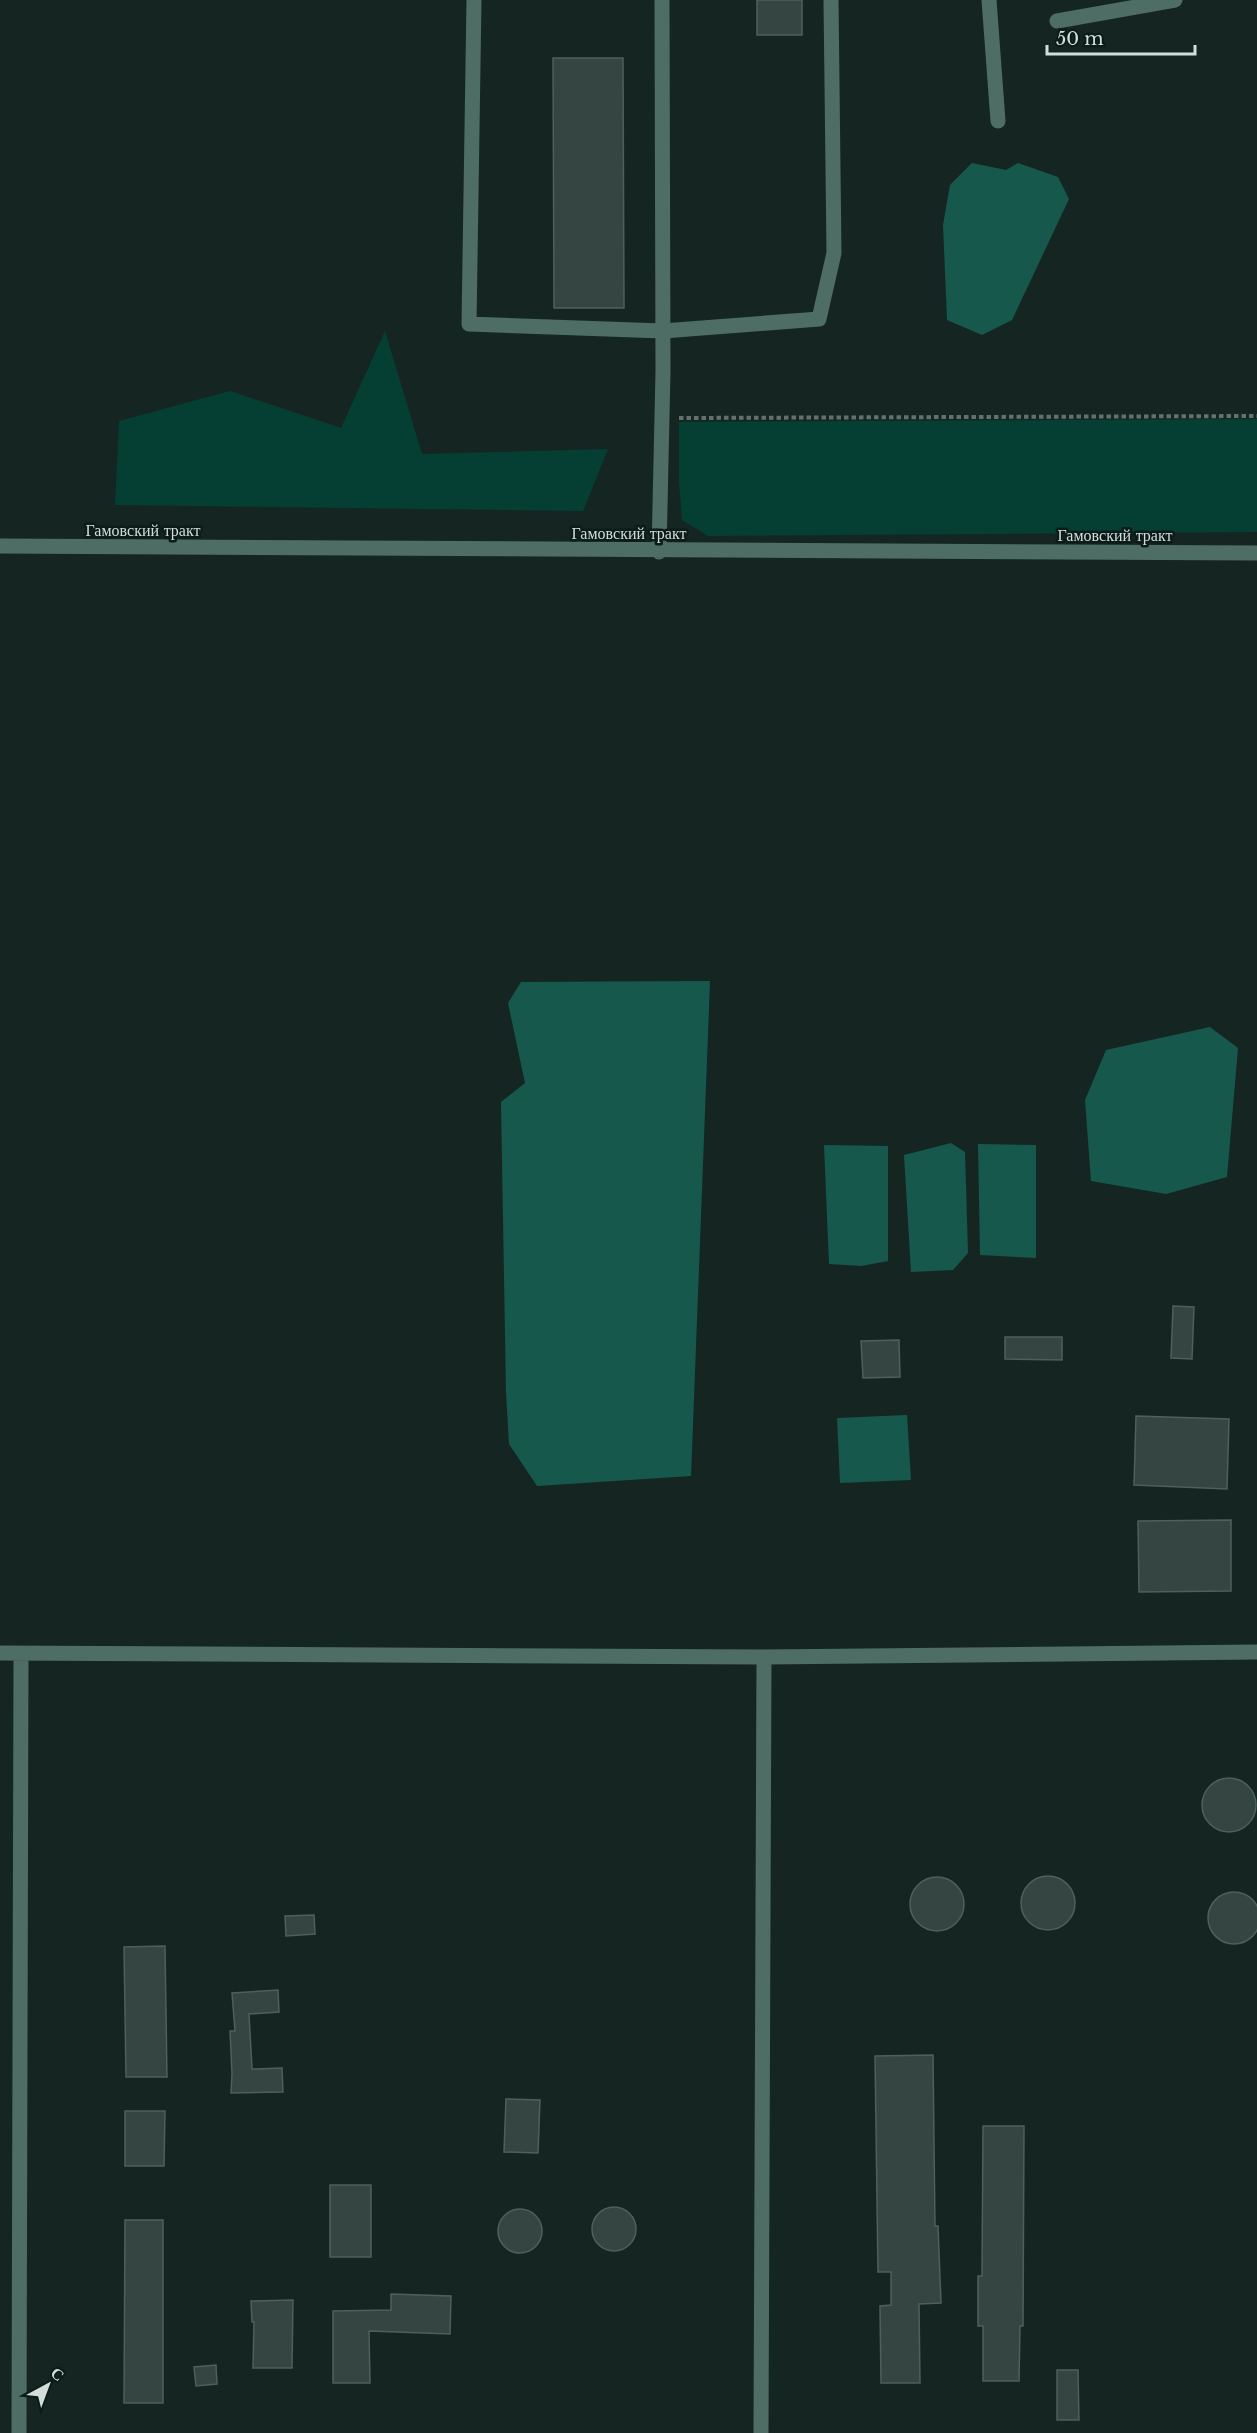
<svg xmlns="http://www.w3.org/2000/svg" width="1257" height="2433" viewBox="0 0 1257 2433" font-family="'Libre Baskerville',serif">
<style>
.green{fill:#053f34}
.water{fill:#16594c}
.building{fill:#354642;stroke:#4d605b;stroke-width:1.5}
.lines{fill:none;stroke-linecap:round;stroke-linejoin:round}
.path{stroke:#63716e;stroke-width:4;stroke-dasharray:4.5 3;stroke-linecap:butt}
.minor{stroke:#4e6d65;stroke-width:15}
.labels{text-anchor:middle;stroke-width:5;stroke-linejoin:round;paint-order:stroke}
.street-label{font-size:16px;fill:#d3dedb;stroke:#0c1c18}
</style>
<rect width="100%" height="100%" fill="#152622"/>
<!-- green -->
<path class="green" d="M385 331 422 454 608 449 583 511 115 505 119 421 230 391 341 428Z
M1257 419V532L708 536 682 520 679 482V422Z"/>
<!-- water -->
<path class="water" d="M972 163 1006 170 1018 163 1058 177 1069 199 1012 320 982 335 947 320 943 225 950 185Z
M710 981 691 1476 537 1486 509 1444 506 1392 501 1102 525 1083 508 1003 521 982Z
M1210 1027 1238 1048 1227 1177 1166 1194 1091 1181 1085 1100 1106 1050Z
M951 1143 965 1152 968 1253 953 1270 911 1272 904 1155Z
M978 1144 1036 1145V1258L980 1255Z
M824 1145 888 1146V1261L861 1266 829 1264Z
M907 1415 911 1480 840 1483 837 1418Z"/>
<!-- building -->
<path class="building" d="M757 0H802V35H757Z
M553 58H623L624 308H554Z
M1173 1306 1194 1307 1192 1359 1171 1358Z
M1005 1337H1062V1360L1005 1359Z
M899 1340 900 1377 863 1378 861 1341Z
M1136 1416 1229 1419 1227 1489 1134 1485Z
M1231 1520V1591L1139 1592 1138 1521Z
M1202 1805a27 27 0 1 1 54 0a27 27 0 1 1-54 0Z
M1021 1903a27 27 0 1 1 54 0a27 27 0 1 1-54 0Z
M910 1904a27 27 0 1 1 54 0a27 27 0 1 1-54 0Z
M1208 1918a26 26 0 1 1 52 0a26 26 0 1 1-52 0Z
M314 1915 315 1934 286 1936 285 1916Z
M165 1946 167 2077H126L124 1947Z
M278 1990 279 2012 249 2014 252 2069 282 2068 283 2092 231 2093 232 2074 230 2031H235L232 1993Z
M933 2055 935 2226H938L941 2303 919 2304 920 2383H881L880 2306 891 2305V2272H878L875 2056Z
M506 2099 540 2100 538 2153 504 2152Z
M125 2111H165L164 2166H125Z
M983 2126H1024L1023 2326H1020L1019 2381H983V2326H978V2276H982Z
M330 2185H371V2257H330Z
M592 2229a22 22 0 1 1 44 0a22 22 0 1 1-44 0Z
M498 2231a22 22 0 1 1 44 0a22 22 0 1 1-44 0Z
M125 2220H163V2403H124Z
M391 2294 451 2296 450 2334 369 2331 370 2383H333V2311L391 2310Z
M293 2300 292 2368H253L254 2322H252L251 2301Z
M216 2365 217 2384 196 2386 194 2367Z
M1057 2370H1078L1079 2420H1057Z"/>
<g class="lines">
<!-- path -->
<path class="path" d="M679 418 1257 416"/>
<!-- minor -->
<path class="minor" d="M474 0 469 324 663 331 819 319 834 253 831 0
M989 0 998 121
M1057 21 1175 0
M0 546 1257 553
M659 552 663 371 662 0
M0 1653 764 1657 1257 1652
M19 2433 21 1654
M761 2433 764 1657"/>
</g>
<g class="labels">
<!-- street labels -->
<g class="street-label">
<text x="143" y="536">Гамовский тракт</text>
<text x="629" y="539">Гамовский тракт</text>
<text x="1115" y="541">Гамовский тракт</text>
</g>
</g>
<!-- north arrow -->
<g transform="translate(48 2385) rotate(41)" stroke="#0c1c18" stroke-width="4.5" paint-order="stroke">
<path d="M0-4.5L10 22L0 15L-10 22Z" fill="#d3dedb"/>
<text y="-9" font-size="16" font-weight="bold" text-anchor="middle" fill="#d3dedb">С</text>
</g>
<!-- scale -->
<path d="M1047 45v9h148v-9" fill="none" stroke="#d3dedb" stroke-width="3"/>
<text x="1056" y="45" font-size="18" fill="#d3dedb" stroke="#0c1c18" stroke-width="4.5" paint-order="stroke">50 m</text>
</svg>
